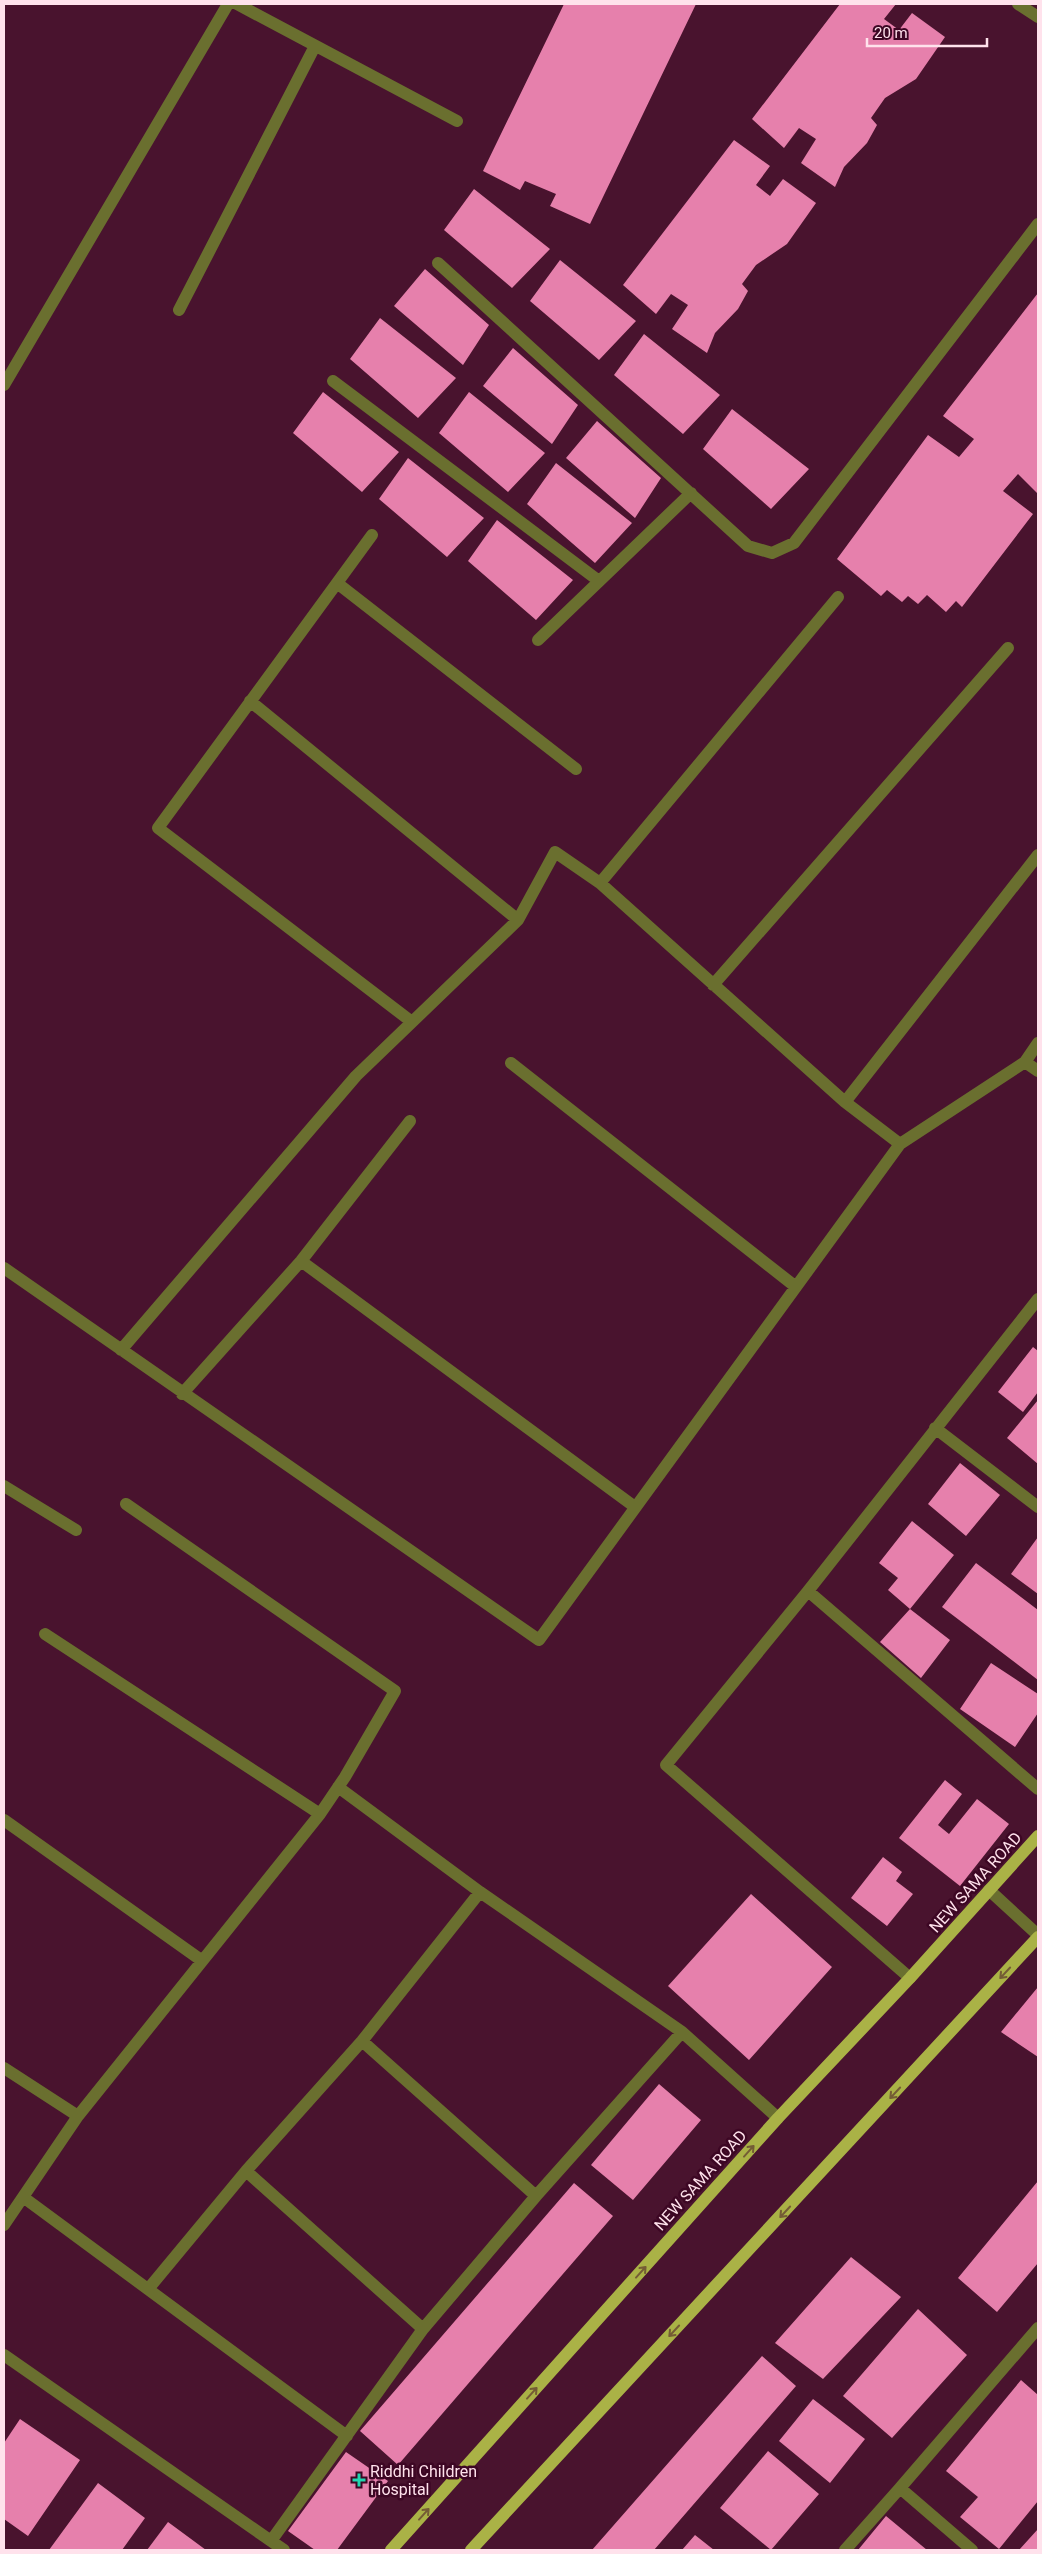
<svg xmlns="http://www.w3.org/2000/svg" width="1042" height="2554" viewBox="0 0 1042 2554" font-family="Roboto,sans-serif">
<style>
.building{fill:#e680ac}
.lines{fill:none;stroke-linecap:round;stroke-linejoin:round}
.minor{stroke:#6a6f2f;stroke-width:12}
.major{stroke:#aab246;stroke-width:12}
.oneway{stroke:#745c35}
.poi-dot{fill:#21d5af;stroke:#3d0724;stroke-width:2}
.labels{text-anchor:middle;stroke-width:5;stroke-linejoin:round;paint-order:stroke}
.street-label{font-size:16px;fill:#ffe2ec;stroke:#3d0724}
.poi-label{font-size:16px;fill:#ffe2ec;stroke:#3d0724;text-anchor:start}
</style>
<rect width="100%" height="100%" fill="#49132e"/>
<!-- building -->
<path class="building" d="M564 4H696L590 224 550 206 556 194 525 181 520 190 483 171Z
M840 4H896L884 19 899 30 912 13 945 37 916 79 885 98 871 118 877 125 867 143 844 167 835 187 801 163 816 139 799 128 784 148 752 119Z
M734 140 770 166 756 185 770 196 783 179 816 203 787 244 756 265 742 284 748 291 738 309 715 333 707 353 672 329 688 305 671 294 656 314 623 285Z
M474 189 550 249 512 288 444 230Z
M560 260 636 321 599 360 530 301Z
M425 269 489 325 463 365 394 306Z
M1038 293V494L1018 474 1003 491 1033 514 962 607 956 601 946 612 927 595 918 604 908 596 902 602 887 590 881 596 837 559 928 435 959 457 974 439 943 416Z
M380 318 456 378 418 418 350 359Z
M644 334 720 395 683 434 614 375Z
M513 348 578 405 552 444 483 386Z
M323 392 399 452 362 492 293 433Z
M469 392 545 453 508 492 439 433Z
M732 409 809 469 771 509 703 449Z
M597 421 661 478 635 518 566 458Z
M408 458 484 518 447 557 379 499Z
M556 463 632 523 595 563 527 504Z
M497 520 573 580 536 620 468 561Z
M1033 1347 1038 1351V1392L1023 1412 998 1392Z
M1038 1400V1464L1007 1438Z
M960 1463 1000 1495 966 1536 928 1504Z
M912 1521 954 1555 910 1609 950 1640 921 1678 880 1642 910 1609 888 1590 898 1578 879 1563Z
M1038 1537V1594L1011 1574Z
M976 1563 1038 1610V1680L942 1607Z
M991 1663 1038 1694V1713L1015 1747 960 1709Z
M945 1780 962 1794 938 1825 949 1834 977 1799 1009 1824 960 1886 899 1838Z
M883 1857 902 1872 896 1881 913 1894 887 1926 851 1898Z
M751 1894 832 1967 749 2060 668 1986Z
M1038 1987V2057L1001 2032Z
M659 2084 701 2120 633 2200 591 2165Z
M1038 2181V2263L997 2312 958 2278Z
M574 2183 613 2216 398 2465 360 2431Z
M851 2257 901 2297 823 2379 775 2343Z
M918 2309 967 2355 892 2438 843 2396Z
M762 2356 796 2386 654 2550H592Z
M1021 2380 1038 2395V2501L999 2549 960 2517 978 2497 946 2471Z
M813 2399 865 2439 830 2483 779 2441Z
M20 2419 80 2460 28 2536 4 2519V2443Z
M768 2451 819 2494 771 2550 720 2508Z
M346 2452 388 2481 337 2550H315L288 2531Z
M98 2483 145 2518 122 2550H49Z
M886 2516 927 2550H858Z
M168 2522 206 2550H147Z
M1038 2529V2550H1019Z
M695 2535 714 2550H682Z"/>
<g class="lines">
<!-- minor -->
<path class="minor" d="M237 4 457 121
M1018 4 1038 17
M438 263 748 546 772 553 794 543 1038 224
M179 310 315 46
M333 381 599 581
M4 385 228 4
M372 535 158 828 412 1022
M337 583 576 769
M538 640 691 493
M250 701 518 920
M600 883 838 597
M713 985 1008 648
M1025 1062 1038 1043
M511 1063 796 1287
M845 1102 1038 855
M301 1261 635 1507
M4 1268 539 1640 900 1144 1025 1062 1038 1071
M121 1350 356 1076 518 920 555 852 600 883 845 1102 900 1144
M182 1394 301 1261 410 1121
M935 1428 1038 1507
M4 1486 76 1530
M808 1591 1038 1789
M45 1634 320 1814
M338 1787 480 1892 682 2032 778 2118
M4 1820 201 1960
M989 1890 1038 1935
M910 1978 666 1765 808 1591 1038 1299
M362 2041 536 2196
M4 2068 78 2116
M246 2171 423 2329
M23 2197 347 2436
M4 2225 78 2116 320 1814 345 1777 395 1691 126 1504
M149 2288 246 2171 362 2041 480 1892
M4 2355 284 2550
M900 2488 1038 2328
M271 2541 423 2329 536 2196 682 2032
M845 2550 900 2488 972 2550"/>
<!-- major -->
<path class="major" d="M391 2550 778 2118 910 1978 1038 1836
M471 2550 1038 1937"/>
</g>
<!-- one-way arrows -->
<defs><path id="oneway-shaft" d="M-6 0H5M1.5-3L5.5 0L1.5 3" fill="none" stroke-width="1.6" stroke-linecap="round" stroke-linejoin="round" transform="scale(1.25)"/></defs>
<g class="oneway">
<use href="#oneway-shaft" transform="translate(1005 1973) rotate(133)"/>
<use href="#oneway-shaft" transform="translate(895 2093) rotate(133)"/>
<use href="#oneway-shaft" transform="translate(749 2151) rotate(-48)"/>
<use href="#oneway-shaft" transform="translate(785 2212) rotate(133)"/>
<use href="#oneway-shaft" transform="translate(641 2272) rotate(-48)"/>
<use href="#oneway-shaft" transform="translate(674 2331) rotate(133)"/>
<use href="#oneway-shaft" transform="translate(532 2393) rotate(-48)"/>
<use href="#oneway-shaft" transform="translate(424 2514) rotate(-48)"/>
</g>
<!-- markers -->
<path class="poi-dot" d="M356.5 2472.5h5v5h5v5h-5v5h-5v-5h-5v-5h5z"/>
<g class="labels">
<!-- street labels -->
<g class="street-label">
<text transform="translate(975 1882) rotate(-48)" y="6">NEW SAMA ROAD</text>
<text transform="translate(700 2180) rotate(-48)" y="6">NEW SAMA ROAD</text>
</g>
<!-- poi labels -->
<g class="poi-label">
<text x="370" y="2477">Riddhi Children<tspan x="370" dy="18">Hospital</tspan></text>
</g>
</g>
<!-- border -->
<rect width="1042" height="2554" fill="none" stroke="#ffe2ec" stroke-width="10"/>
<!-- scale -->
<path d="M867 38v8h120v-8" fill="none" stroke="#ffe2ec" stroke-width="2.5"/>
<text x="874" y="38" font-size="15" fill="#ffe2ec" stroke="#3d0724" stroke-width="4" paint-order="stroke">20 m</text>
</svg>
